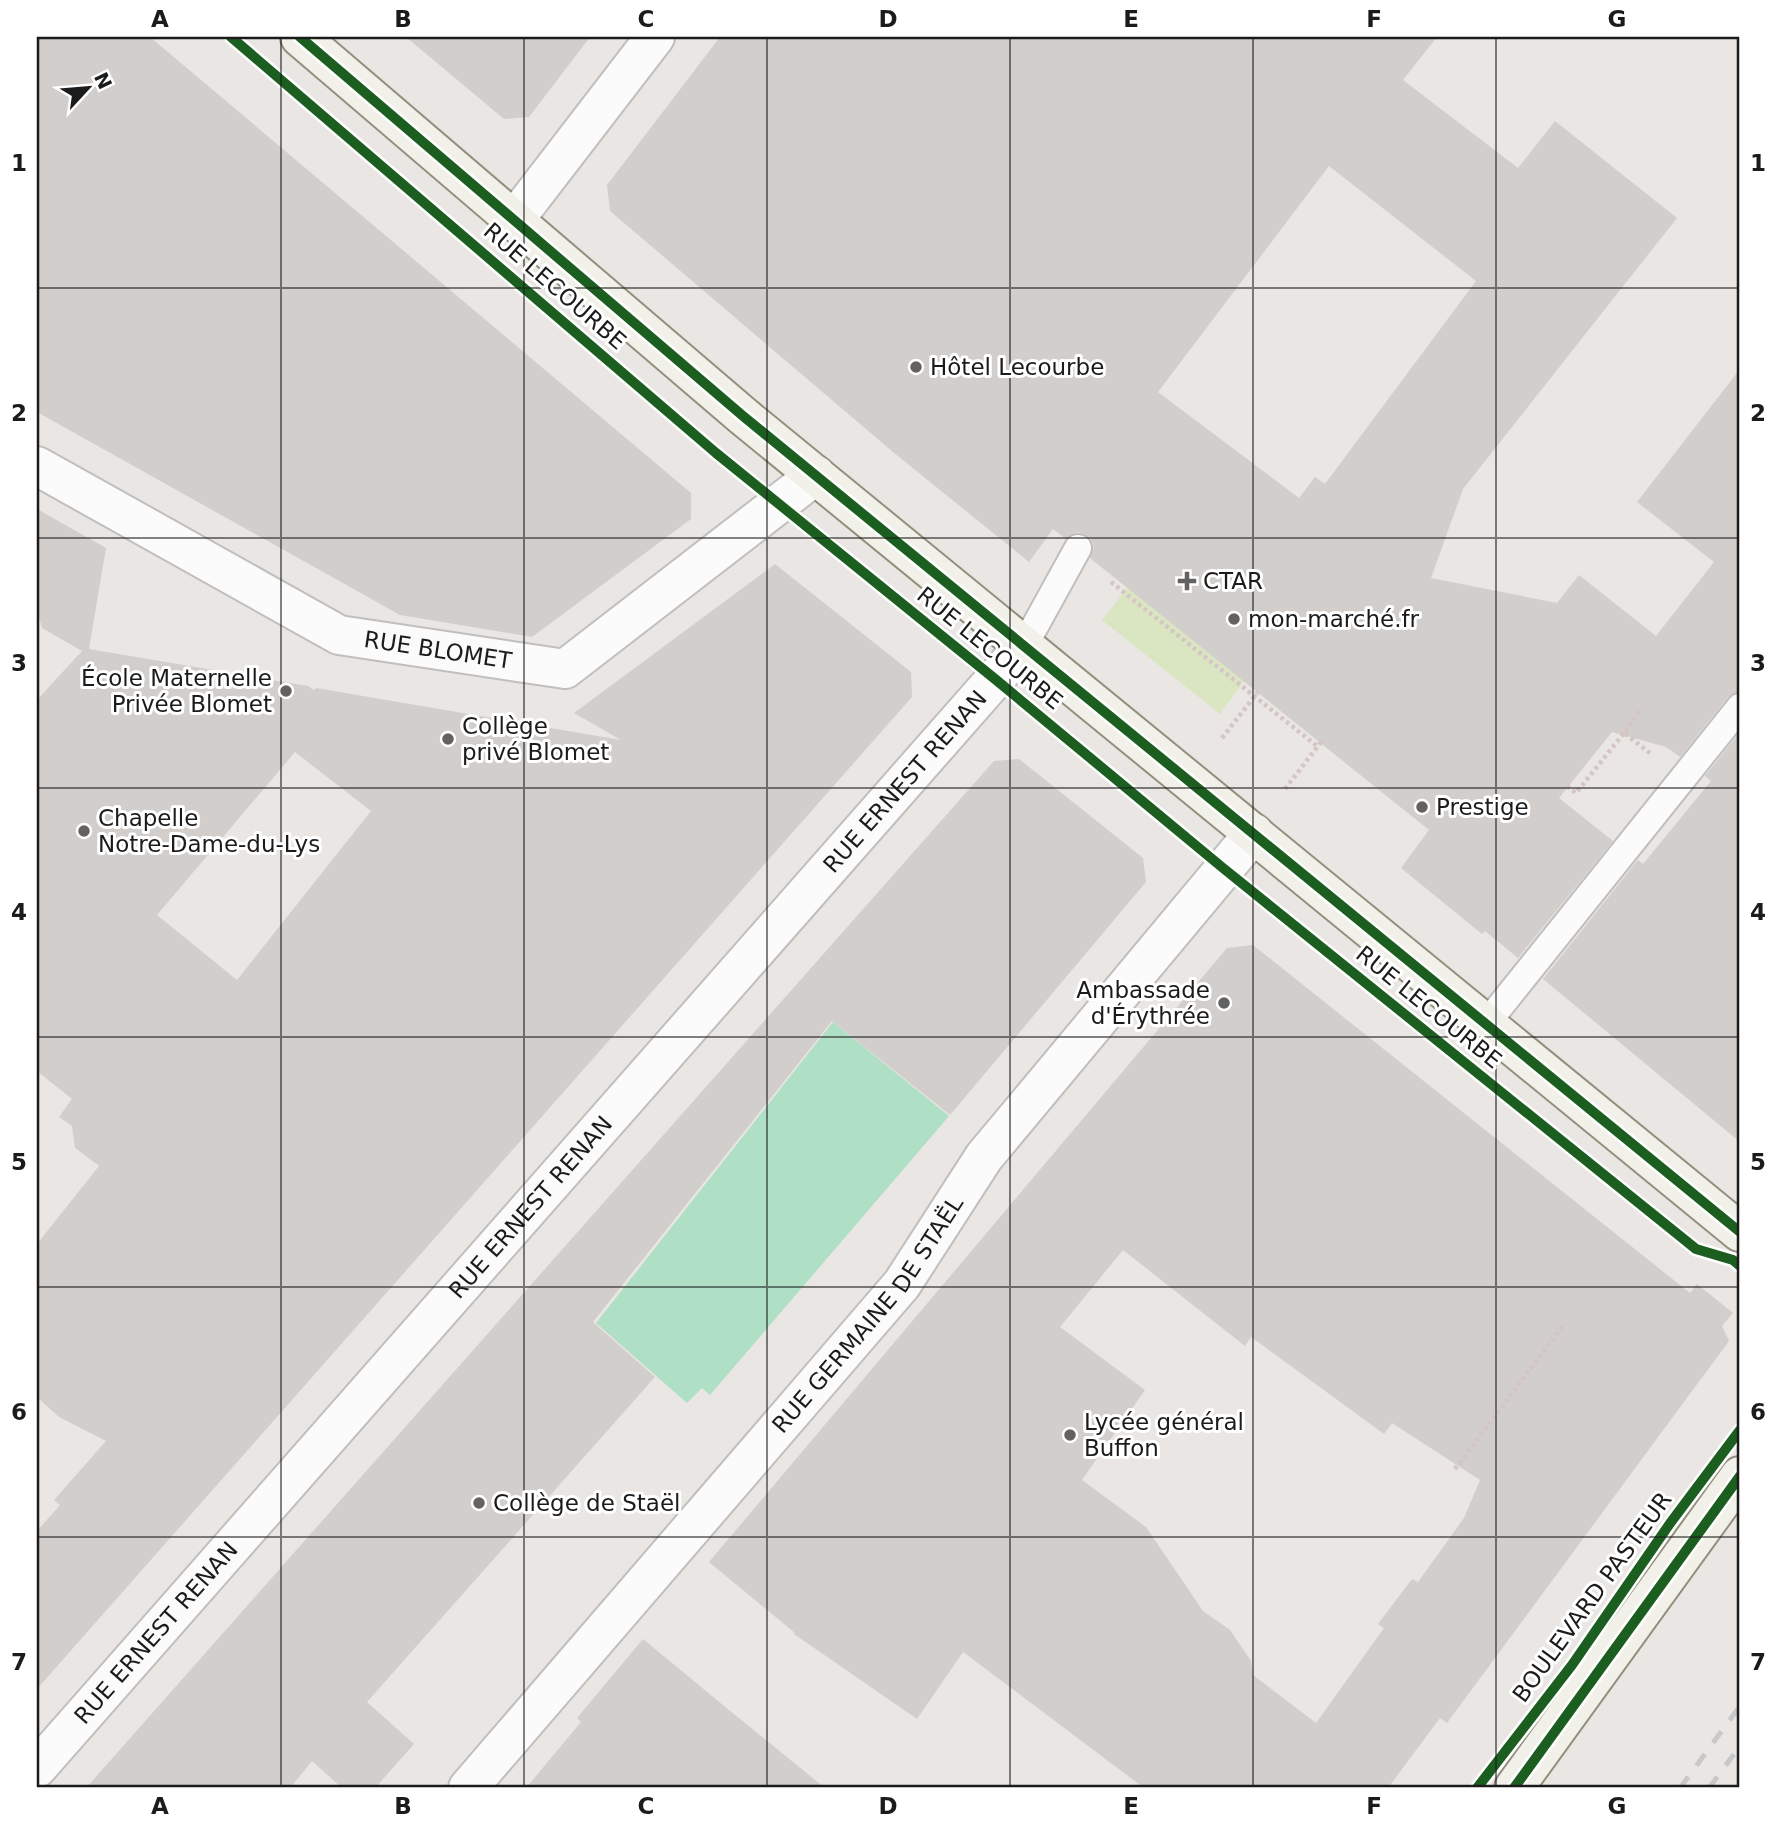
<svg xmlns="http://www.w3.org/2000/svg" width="1777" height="1825" viewBox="0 0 1777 1825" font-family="'DejaVu Sans',sans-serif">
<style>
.grass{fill:#dae6c1}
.pitch{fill:#afdfc5}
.building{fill:#d1cecc;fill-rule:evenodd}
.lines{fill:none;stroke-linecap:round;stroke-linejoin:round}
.service-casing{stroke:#c0bfbe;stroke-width:30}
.minor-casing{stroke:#c0bfbe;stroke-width:42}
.secondary-casing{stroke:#92907c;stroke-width:42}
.path{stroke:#d5c5c4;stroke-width:4.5;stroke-dasharray:3.5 3.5;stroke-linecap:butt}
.service{stroke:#fcfbfb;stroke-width:26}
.minor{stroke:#fcfbfb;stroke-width:38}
.secondary{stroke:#f2f1e9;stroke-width:38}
.rail{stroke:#c9c8c8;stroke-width:5;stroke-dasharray:14 14;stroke-linecap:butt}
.cycleway-casing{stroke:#fff;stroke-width:15}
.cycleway{stroke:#1b5e20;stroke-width:10}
.grid{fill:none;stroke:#1b1b1b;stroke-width:2;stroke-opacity:0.55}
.poi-dot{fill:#636261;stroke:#fff;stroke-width:2.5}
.labels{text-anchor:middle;stroke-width:6;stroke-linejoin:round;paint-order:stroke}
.street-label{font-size:23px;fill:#1b1b1b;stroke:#fff}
.poi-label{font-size:23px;fill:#1b1b1b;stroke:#fff;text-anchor:start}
.neatline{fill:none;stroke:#1b1b1b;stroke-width:2.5}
.grid-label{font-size:23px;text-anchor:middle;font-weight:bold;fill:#1b1b1b}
</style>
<rect width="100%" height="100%" fill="#e9e6e3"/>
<!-- grass -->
<path class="grass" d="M1128 587 1244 681 1220 714 1102 620Z"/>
<!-- pitch -->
<path class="pitch" d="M833 1022 949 1116 710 1395 702 1388 687 1403 596 1323Z"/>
<!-- building -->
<path class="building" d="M37 37H150L691 493V519L532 637 400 615 37 412Z
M406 37H590L529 117 504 119Z
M720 37H1437L1403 80 1518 168 1555 121 1677 218 1463 489 1431 578 1557 603 1579 575 1656 636 1714 562 1637 502 1740 369V692L1728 697 1680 757 1666 747 1612 732 1559 798 1613 841 1518 958 1485 931 1482 934 1401 868 1429 830 1090 558 1094 547 1091 539 1086 535 1077 532 1066 539 1053 529 1029 562 893 452 610 211 607 185ZM1329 166 1476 281 1325 484 1315 477 1299 498 1158 392Z
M37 509 106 548 89 649 308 686 314 690 316 688 621 740 574 713 775 564 911 672 912 697 37 1689V1531L60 1505 54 1500 106 1441 59 1417 37 1397V1244L99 1166 75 1148 72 1126 59 1117 72 1099 37 1071V700L82 651 42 628 37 610ZM295 752 371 811 237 980 157 915Z
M1740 732V1142L1543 979 1638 860 1643 864 1711 781 1705 776Z
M1019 759 1143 858 1146 882 950 1115 832 1021 593 1322 655 1377 367 1702 414 1744 375 1788H342L312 1761 290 1788H86L994 761Z
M1253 945 1690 1293 1697 1284 1733 1313 1722 1326 1729 1341 1447 1723 1440 1718 1388 1788H1144L963 1652 917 1719 794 1634 795 1633 709 1562 1227 948ZM1123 1250 1245 1346 1251 1337 1384 1434 1392 1423 1480 1480 1464 1518 1418 1582 1412 1579 1378 1624 1384 1628 1316 1723 1253 1675 1251 1661 1230 1630 1203 1611 1146 1527 1082 1480 1145 1390 1060 1327Z
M643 1639 729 1710 825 1788H526L581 1722 577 1718Z"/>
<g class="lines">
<defs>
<path id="service" d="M1024 646 1078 548
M1486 1024 1740 707"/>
<g id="minor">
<path d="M515 219 655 37"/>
<path id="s1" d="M37 466 339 635 565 669 816 475"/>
<path id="s2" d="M37 1768 1024 646"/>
<path id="s3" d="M468 1788 902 1284 984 1157 1254 833"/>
</g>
<path id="secondary" d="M300 37 743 416 1740 1232
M1514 1788 1740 1476"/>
</defs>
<!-- service casing -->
<use href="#service" class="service-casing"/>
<!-- minor casing -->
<use href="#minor" class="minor-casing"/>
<!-- secondary casing -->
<use href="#secondary" class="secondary-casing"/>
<!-- path -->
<path class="path" d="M1111 582 1317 746
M1639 711 1624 733 1650 753
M1222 738 1258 692
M1567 786 1576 793 1624 733
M1285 789 1321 742
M1455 1469 1565 1323"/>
<!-- service -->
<use href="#service" class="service"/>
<!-- minor -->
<use href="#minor" class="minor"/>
<!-- secondary -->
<use href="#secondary" class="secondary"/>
<!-- rail -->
<path class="rail" d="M1680 1788 1740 1706
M1709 1788 1740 1746"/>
<defs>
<path id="cycleway" d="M231 37 716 453 995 679 1223 868 1696 1249 1733 1260 1740 1266
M300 37 743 416 1740 1232
M1477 1788 1572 1665 1671 1522 1740 1430
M1514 1788 1740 1476"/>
</defs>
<!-- cycleway casing -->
<use href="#cycleway" class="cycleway-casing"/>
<!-- cycleway -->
<use href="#cycleway" class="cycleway"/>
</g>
<!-- grid -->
<path class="grid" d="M281 37V1788M524 37V1788M767 37V1788M1010 37V1788M1253 37V1788M1496 37V1788M37 288H1740M37 538H1740M37 788H1740M37 1037H1740M37 1287H1740M37 1537H1740"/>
<!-- markers -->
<g class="poi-dot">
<circle cx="916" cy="367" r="7"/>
<path d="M1183.5 570.5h7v7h7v7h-7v7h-7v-7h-7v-7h7z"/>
<circle cx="1234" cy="619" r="7"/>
<circle cx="286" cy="691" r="7"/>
<circle cx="448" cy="739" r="7"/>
<circle cx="1422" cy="807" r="7"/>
<circle cx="84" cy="831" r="7"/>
<circle cx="1224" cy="1003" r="7"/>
<circle cx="1070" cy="1435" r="7"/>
<circle cx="479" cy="1503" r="7"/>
</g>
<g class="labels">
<!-- street labels -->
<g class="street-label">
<text transform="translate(555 286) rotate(41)" y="8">RUE LECOURBE</text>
<text transform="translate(990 648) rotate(39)" y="8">RUE LECOURBE</text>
<text dy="8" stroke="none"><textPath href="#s1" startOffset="446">RUE BLOMET</textPath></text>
<text dy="8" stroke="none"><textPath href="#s2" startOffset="1314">RUE ERNEST RENAN</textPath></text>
<text transform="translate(1429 1007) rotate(39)" y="8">RUE LECOURBE</text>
<text dy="8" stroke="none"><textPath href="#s2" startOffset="747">RUE ERNEST RENAN</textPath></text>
<text dy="8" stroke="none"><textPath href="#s3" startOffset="620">RUE GERMAINE DE STAËL</textPath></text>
<text transform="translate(1592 1597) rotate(-54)" y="8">BOULEVARD PASTEUR</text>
<text dy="8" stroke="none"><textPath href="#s2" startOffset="180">RUE ERNEST RENAN</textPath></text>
</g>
<!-- poi labels -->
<g class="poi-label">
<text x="930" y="375">Hôtel Lecourbe</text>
<text x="1203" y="589">CTAR</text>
<text x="1248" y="627">mon-marché.fr</text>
<text x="272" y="686" text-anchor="end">École Maternelle<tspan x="272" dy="26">Privée Blomet</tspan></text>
<text x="462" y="734">Collège<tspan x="462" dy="26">privé Blomet</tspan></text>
<text x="1436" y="815">Prestige</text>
<text x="98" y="826">Chapelle<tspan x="98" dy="26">Notre-Dame-du-Lys</tspan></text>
<text x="1210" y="998" text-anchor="end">Ambassade<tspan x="1210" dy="26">d'Érythrée</tspan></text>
<text x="1084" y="1430">Lycée général<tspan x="1084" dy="26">Buffon</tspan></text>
<text x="493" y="1511">Collège de Staël</text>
</g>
</g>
<!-- border -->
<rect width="1777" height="1825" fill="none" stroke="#ffffff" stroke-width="77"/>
<!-- north arrow -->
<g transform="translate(88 88) rotate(64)" stroke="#ffffff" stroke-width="5" paint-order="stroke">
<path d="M0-5L12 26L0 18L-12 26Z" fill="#1b1b1b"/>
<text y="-10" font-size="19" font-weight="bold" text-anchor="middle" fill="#1b1b1b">N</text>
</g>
<rect x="38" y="38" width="1700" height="1748" class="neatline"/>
<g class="grid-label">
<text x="160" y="27">A</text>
<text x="403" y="27">B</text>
<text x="646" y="27">C</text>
<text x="888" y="27">D</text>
<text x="1131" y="27">E</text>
<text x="1374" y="27">F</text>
<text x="1617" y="27">G</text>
<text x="19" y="171">1</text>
<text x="1758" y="171">1</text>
<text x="19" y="421">2</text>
<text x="1758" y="421">2</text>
<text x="19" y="671">3</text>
<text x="1758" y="671">3</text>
<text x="19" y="920">4</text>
<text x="1758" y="920">4</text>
<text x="19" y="1170">5</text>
<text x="1758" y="1170">5</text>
<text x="19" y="1420">6</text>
<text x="1758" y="1420">6</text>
<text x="19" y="1670">7</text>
<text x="1758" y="1670">7</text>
<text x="160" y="1814">A</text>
<text x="403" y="1814">B</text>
<text x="646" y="1814">C</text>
<text x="888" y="1814">D</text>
<text x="1131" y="1814">E</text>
<text x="1374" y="1814">F</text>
<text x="1617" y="1814">G</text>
</g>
</svg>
